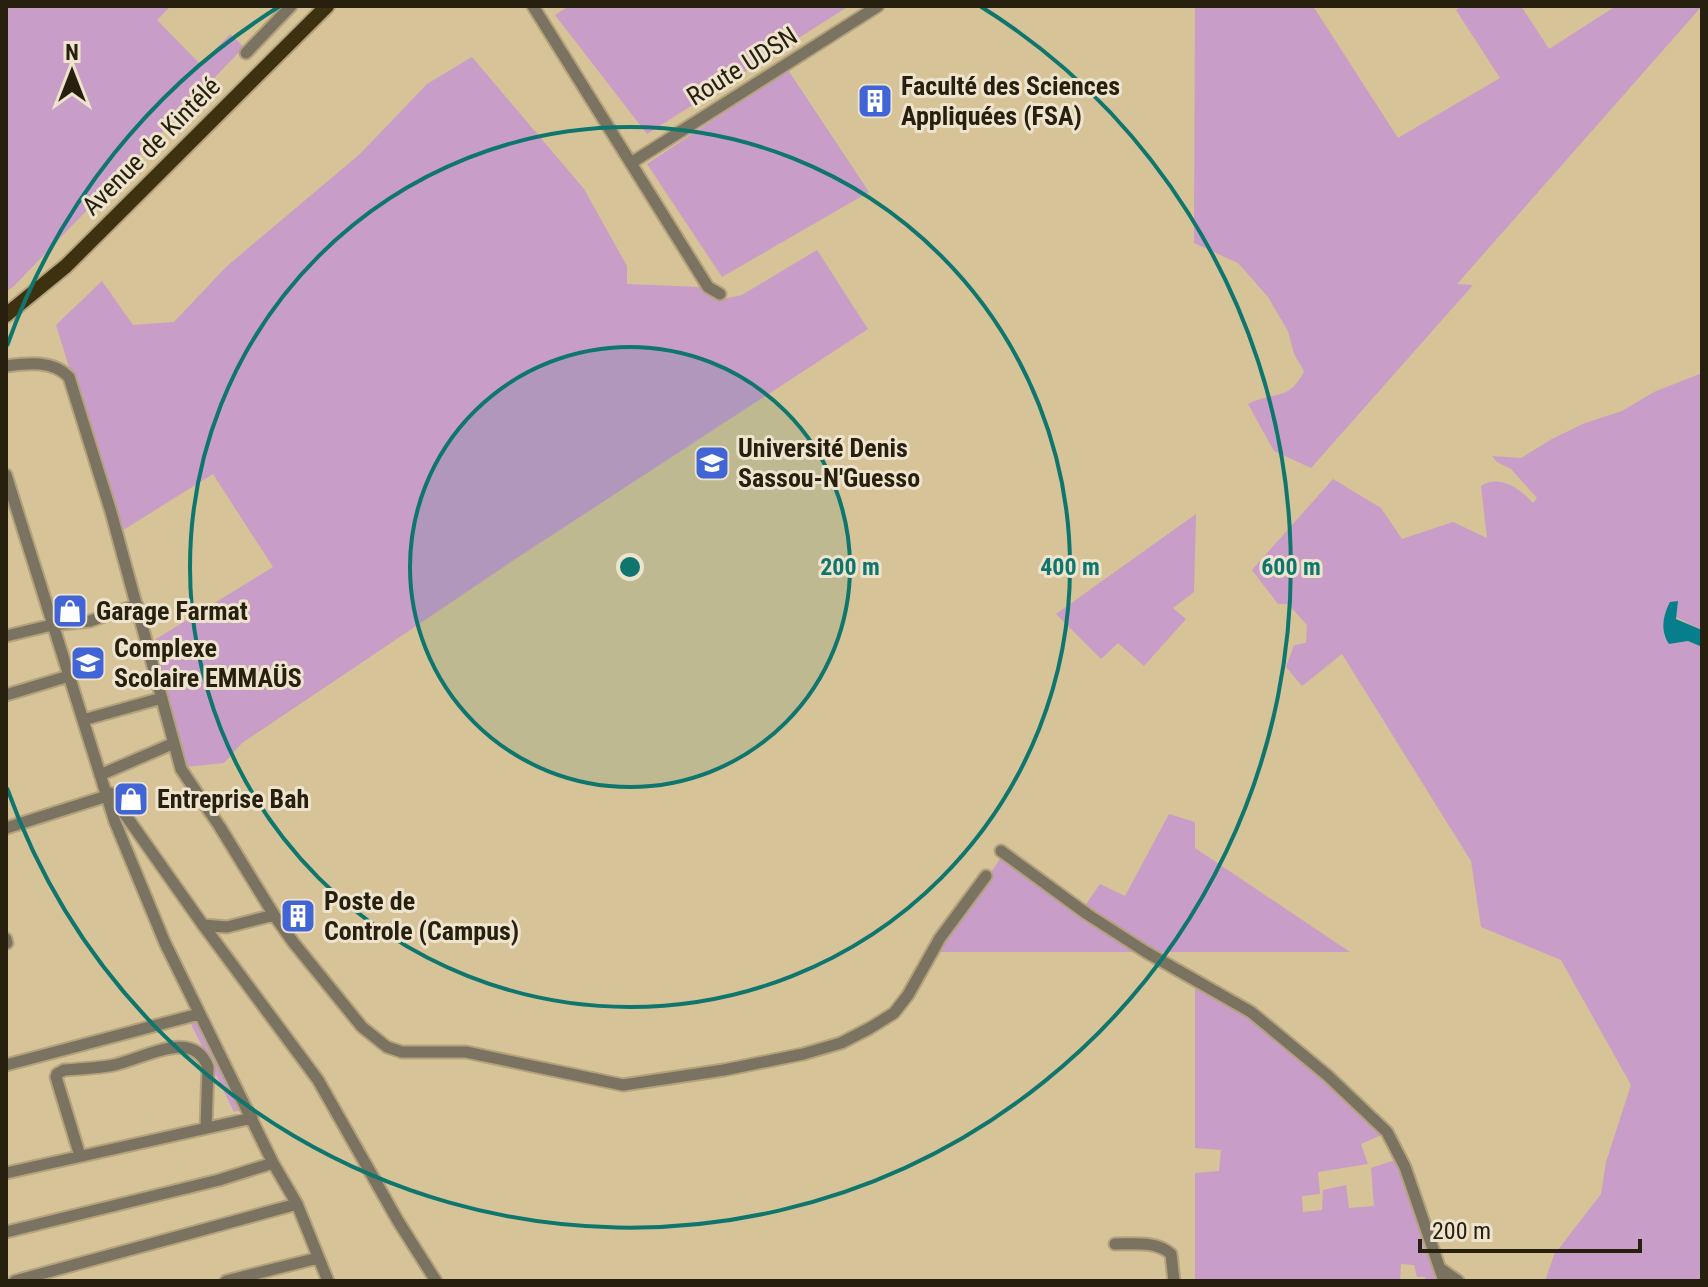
<svg xmlns="http://www.w3.org/2000/svg" width="1708" height="1287" viewBox="0 0 1708 1287" font-family="'Roboto Condensed',sans-serif">
<style>
.green{fill:#c89dc7}
.water{fill:#077e8b}
.lines{fill:none;stroke-linecap:round;stroke-linejoin:round}
.minor-casing{stroke:#b3a27c;stroke-width:15}
.major-casing{stroke:#b3a27c;stroke-width:18}
.minor{stroke:#7a7361;stroke-width:11}
.major{stroke:#3e310f;stroke-width:14}
.ring{fill:none;stroke:#0f766e;stroke-width:4}
.labels{text-anchor:middle;stroke-width:6;stroke-linejoin:round;paint-order:stroke}
.street-label{font-size:26px;fill:#27200f;stroke:#eee4ce}
.poi-label{font-size:26px;font-weight:bold;fill:#27200f;stroke:#eee4ce;text-anchor:start}
.centre{fill:#0f766e;stroke:#eee4ce;stroke-width:4}
.ring-label{font-size:24px;text-anchor:middle;font-weight:bold;fill:#0f766e;stroke:#eee4ce;stroke-width:6;stroke-linejoin:round;paint-order:stroke}
</style>
<rect width="100%" height="100%" fill="#d6c397"/>
<!-- green -->
<path class="green" d="M6 6H171L157 20 201 65 230 34 244 47 13 287 6 291Z
M569 6H849L647 134 555 15Z
M1195 6H1313L1398 138 1500 78 1456 10 1462 6H1521L1549 49 1616 6H1702L1457 284 1473 285 1311 468 1274 451 1248 404C1272 391 1290 402 1304 371L1294 354 1288 331 1268 297 1238 263 1194 243Z
M472 57 584 189 627 266V284L701 287 719 300 742 295 817 250 868 329 523 554 242 743 224 763 185 767 148 644 273 567 213 474 120 532 56 325 102 281 133 325 174 322 227 266 360 154 427 84Z
M788 70 869 192 722 277 647 164Z
M1702 373V630L1665 612 1664 636 1669 644 1688 641 1702 647V1281H1545L1554 1255 1601 1194 1606 1162 1631 1085 1561 960 1481 927 1471 861 1342 654 1302 686 1286 667 1294 645 1306 643 1307 625 1288 604H1278L1252 570 1333 479 1381 508 1402 539 1453 522 1487 538 1481 486C1500 474 1520 489 1533 503L1537 498 1511 469 1497 462 1492 456 1521 458 1552 439 1585 423 1622 411 1654 392Z
M1196 514 1194 592 1173 608 1186 619 1144 666 1118 643 1101 659 1056 614Z
M1169 814 1195 822V848L1350 952H1152L1084 907 1100 884 1125 896Z
M1002 856 1142 952H937Z
M1195 983 1271 1031 1384 1134 1361 1144 1368 1164 1318 1172 1320 1194 1302 1196 1303 1212 1322 1210 1323 1190 1346 1185 1349 1208 1374 1206 1371 1168 1398 1159 1441 1281H1426L1425 1277H1417L1414 1265 1401 1264 1400 1281H1195V1173L1219 1171 1221 1150 1195 1148Z
M198 1020 244 1109 234 1112 190 1022Z"/>
<!-- water -->
<path class="water" d="M1678 601 1676 619 1702 630V647L1688 641 1669 644C1660 631 1663 615 1670 602Z"/>
<g class="lines">
<defs>
<path id="minor" d="M533 6 708 287 720 294
M246 53 291 6
M631 163 878 6
M6 366C28 363 53 360 69 377L111 512 181 769 220 827 274 915
M6 475 115 822 165 943 273 1163 297 1204 328 1281
M6 636 52 625 90 621 137 605
M6 695 69 676
M83 720 162 698
M100 775 172 744
M110 793 203 925 318 1080 398 1221 436 1281
M6 828 107 796
M1001 851 1087 914 1146 952 1251 1012 1327 1075 1387 1132 1405 1167 1444 1281
M203 925 227 927 274 915 293 942 362 1027 387 1047 402 1052H466L623 1085 724 1070 803 1054 841 1043 870 1028 894 1013 908 995 940 938 986 876
M6 939 7 943
M6 1065 199 1014
M80 1156 56 1077 57 1074 64 1070C81 1069 98 1068 114 1065 143 1059 193 1027 208 1067L206 1128
M6 1173 252 1118
M6 1232 219 1180 273 1163
M1115 1244C1134 1244 1157 1241 1171 1254L1174 1281
M1441 1269 1458 1281
M15 1281 297 1204
M226 1281 318 1258"/>
<path id="major" d="M6 315 66 266 327 6"/>
</defs>
<!-- minor casing -->
<use href="#minor" class="minor-casing"/>
<!-- major casing -->
<use href="#major" class="major-casing"/>
<!-- minor -->
<use href="#minor" class="minor"/>
<!-- major -->
<use href="#major" class="major"/>
</g>
<!-- distance rings -->
<circle cx="630" cy="567" r="220" fill="#0f766e" fill-opacity=".12"/>
<g class="ring">
<circle cx="630" cy="567" r="220"/>
<circle cx="630" cy="567" r="440"/>
<path d="M7 346A661 661 0 0 1 280 6M980 6A661 661 0 1 1 7 788"/>
</g>
<!-- icons -->
<defs>
<symbol id="building-square" viewBox="-11 -11 22 22"><rect x="-9" y="-9" width="18" height="18" rx="4" fill="#4164d6" stroke="#eee4ce"/><path d="M-4-6H4V6H1V3H-1V6H-4ZM-2.5-4.3h1.7v1.8h-1.7ZM.8-4.3h1.7v1.8H.8ZM-2.5-1h1.7V.8h-1.7ZM.8-1h1.7V.8H.8Z" fill="#fff"/></symbol>
<symbol id="university-square" viewBox="-11 -11 22 22"><rect x="-9" y="-9" width="18" height="18" rx="4" fill="#4164d6" stroke="#eee4ce"/><path d="M0-5L7-2L0 1L-7-2ZM-4 1L0 2.5L4 1V4Q0 6-4 4Z" fill="#fff"/></symbol>
<symbol id="shop-square" viewBox="-11 -11 22 22"><rect x="-9" y="-9" width="18" height="18" rx="4" fill="#4164d6" stroke="#eee4ce"/><path d="M-5-2.5h2.3a2.7 3.5 0 0 1 5.4 0H5L5.5 6h-11ZM-1.5-2.5h3a1.5 2.3 0 0 0-3 0Z" fill="#fff"/></symbol>
<symbol id="school-square" viewBox="-11 -11 22 22"><rect x="-9" y="-9" width="18" height="18" rx="4" fill="#4164d6" stroke="#eee4ce"/><path d="M0-5L7-2L0 1L-7-2ZM-4 1L0 2.5L4 1V4Q0 6-4 4Z" fill="#fff"/></symbol>
</defs>
<g fill-rule="evenodd">
<use href="#building-square" x="855" y="81" width="40" height="40"/>
<use href="#university-square" x="692" y="443" width="40" height="40"/>
<use href="#shop-square" x="50" y="591" width="40" height="40"/>
<use href="#school-square" x="68" y="643" width="40" height="40"/>
<use href="#shop-square" x="111" y="779" width="40" height="40"/>
<use href="#building-square" x="278" y="896" width="40" height="40"/>
</g>
<g class="labels">
<!-- street labels -->
<g class="street-label">
<text transform="translate(742 66) rotate(-32)" y="9">Route UDSN</text>
<text transform="translate(151 146) rotate(-45)" y="9">Avenue de Kintélé</text>
</g>
<!-- poi labels -->
<g class="poi-label">
<text x="901" y="95">Faculté des Sciences<tspan x="901" dy="30">Appliquées (FSA)</tspan></text>
<text x="738" y="457">Université Denis<tspan x="738" dy="30">Sassou-N'Guesso</tspan></text>
<text x="96" y="620">Garage Farmat</text>
<text x="114" y="657">Complexe<tspan x="114" dy="30">Scolaire EMMAÜS</tspan></text>
<text x="157" y="808">Entreprise Bah</text>
<text x="324" y="910">Poste de<tspan x="324" dy="30">Controle (Campus)</tspan></text>
</g>
</g>
<circle cx="630" cy="567" r="12" class="centre"/>
<g class="ring-label">
<text x="850" y="575">200 m</text>
<text x="1070" y="575">400 m</text>
<text x="1291" y="575">600 m</text>
</g>
<!-- border -->
<rect width="1708" height="1287" fill="none" stroke="#27200f" stroke-width="16"/>
<!-- north arrow -->
<g transform="translate(72 72)" stroke="#eee4ce" stroke-width="6" paint-order="stroke">
<path d="M0-6L14 30L0 20L-14 30Z" fill="#27200f"/>
<text y="-12" font-size="22" font-weight="bold" text-anchor="middle" fill="#27200f">N</text>
</g>
<!-- scale -->
<path d="M1420 1239v12h220v-12" fill="none" stroke="#27200f" stroke-width="4"/>
<text x="1432" y="1239" font-size="24" fill="#27200f" stroke="#eee4ce" stroke-width="6" paint-order="stroke">200 m</text>
</svg>
